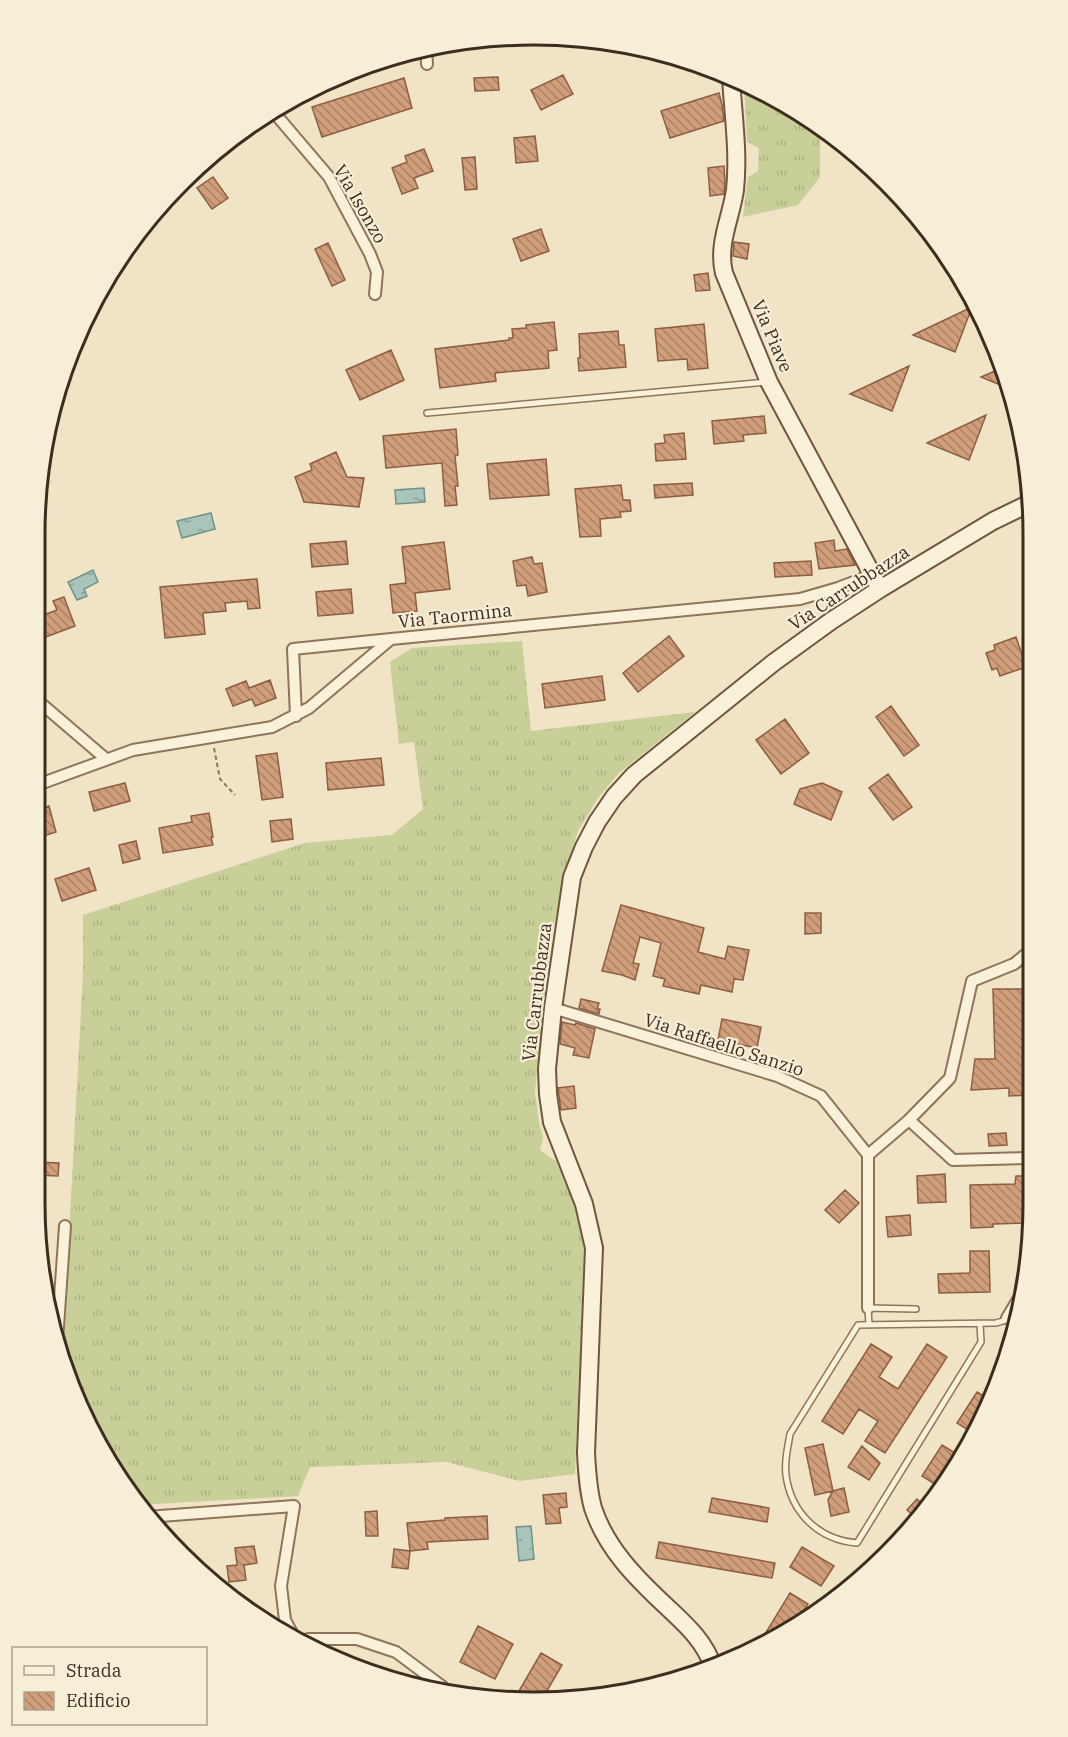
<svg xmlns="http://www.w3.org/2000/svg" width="1068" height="1737" viewBox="0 0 1068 1737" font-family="'IBM Plex Serif',serif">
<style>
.grass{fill:url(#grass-tufts)}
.water{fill:url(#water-ripples);stroke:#6e9389;stroke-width:1.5}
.building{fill:url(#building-back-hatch);stroke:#8d5e40;stroke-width:1.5}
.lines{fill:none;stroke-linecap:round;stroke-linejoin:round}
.service-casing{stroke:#8d755b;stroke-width:8}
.minor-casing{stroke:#8d755b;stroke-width:14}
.secondary-casing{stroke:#6f563e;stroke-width:20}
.path{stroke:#8d755b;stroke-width:2;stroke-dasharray:4.5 3;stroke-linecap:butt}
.service{stroke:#faf1da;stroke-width:5}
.minor{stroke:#faf1da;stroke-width:10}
.secondary{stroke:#faf1da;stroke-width:16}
.labels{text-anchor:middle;stroke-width:4.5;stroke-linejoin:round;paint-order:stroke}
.street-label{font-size:18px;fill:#3d2d1f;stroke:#f7eed7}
.rim{fill:none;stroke:#3d2d1f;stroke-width:3}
</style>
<defs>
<pattern id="grass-tufts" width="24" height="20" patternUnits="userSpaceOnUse" patternTransform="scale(1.5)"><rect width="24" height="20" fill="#c9cf99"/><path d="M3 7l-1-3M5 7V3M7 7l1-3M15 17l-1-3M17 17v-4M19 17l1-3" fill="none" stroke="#aeb283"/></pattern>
<pattern id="water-ripples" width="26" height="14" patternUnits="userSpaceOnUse" patternTransform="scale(1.5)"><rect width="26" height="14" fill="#a8c4bb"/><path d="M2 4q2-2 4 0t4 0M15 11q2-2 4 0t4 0" fill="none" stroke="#8aa097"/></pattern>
<pattern id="building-back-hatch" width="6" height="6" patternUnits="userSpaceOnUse" patternTransform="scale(1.5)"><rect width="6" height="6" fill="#d09e7b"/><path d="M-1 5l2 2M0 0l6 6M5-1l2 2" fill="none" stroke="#aa8164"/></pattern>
</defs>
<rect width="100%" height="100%" fill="#f0e3c6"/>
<!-- grass -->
<path class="grass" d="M744 82 755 86 820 126V177L798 205 743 217 748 177 758 171 759 148 747 142Z
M522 641 531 731 695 712 619 773 598 798 578 831 569 861 553 929 544 940 549 956 535 1091 539 1123 543 1137 540 1150 556 1161 582 1223 584 1254 575 1474 520 1481 447 1462 310 1467 298 1496 137 1505 62 1365 83 973V915L305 843 392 835 423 809 414 742 399 744 390 662 412 648Z"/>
<!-- water -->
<path class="water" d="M424 488 425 502 396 504 395 490Z
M211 513 215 529 182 538 177 521Z
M93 570 98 582 84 589 87 596 77 600 68 582Z
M531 1526 534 1559 519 1561 516 1527Z"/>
<!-- building -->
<path class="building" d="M563 75 573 94 541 110 531 90Z
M498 77 499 90 475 91 474 78Z
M404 78 412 108 322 137 312 107Z
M719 93 722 105 724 121 670 138 661 111Z
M535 136 538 161 516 163 514 138Z
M424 149 433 171 414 178 418 188 402 194 392 168 407 162 405 156Z
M475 157 477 189 465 190 462 158Z
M724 166 725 181 724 194 710 196 708 168Z
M213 177 228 198 212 209 197 188Z
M541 229 549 251 521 261 513 239Z
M734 242 749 244 747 259 733 256Z
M328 243 345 280 332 286 315 249Z
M708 273 710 290 696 291 694 275Z
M972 307 955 352 913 335Z
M554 322 557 350 548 351 549 368 495 373 496 381 440 388 435 349 509 340V338H513L512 329 526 328V325Z
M704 324 708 368 688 370 687 359 658 361 655 329Z
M618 331 619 345H624L626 367 579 371 578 358H580L579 334Z
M391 350 404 380 360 400 346 370Z
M909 366 892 411 850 394Z
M1004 367 1010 389 981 377Z
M986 415 969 460 927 443Z
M764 416 766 433 743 435 744 441 714 444 712 421Z
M456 429 458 455 455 456 458 486H455L457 505 445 506 442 463 386 468 383 436Z
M684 433 686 459 656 461 655 444 665 443 664 435Z
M336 452 347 477 364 478 359 507 304 502 295 477 312 470 310 464Z
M546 459 549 495 490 499 487 464Z
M692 483 693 495 655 498 654 485Z
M621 485 623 500H630L631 511 620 512 621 517 600 519 601 536 580 537 575 489Z
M834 540 835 551 847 549 855 565 819 569 815 543Z
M346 541 348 564 312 567 310 544Z
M444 542 450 589 415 593 417 611 393 613 390 585 406 583 402 547Z
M532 557 534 564 542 563 547 592 528 596 526 585 517 586 513 561Z
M811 561 812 575 775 577 774 563Z
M257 579 260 608 248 609 247 601 225 603 226 611 203 613 205 634 165 638 160 587Z
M351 589 353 613 318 616 316 592Z
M64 597 75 626 38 640V617L57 610 53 601Z
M669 636 684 656 638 692 623 673Z
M1016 637 1026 667 1000 676 997 668 992 670 986 653 995 650 994 645Z
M602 676 605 700 545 708 542 684Z
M270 680 276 698 255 706 252 699 233 706 226 689 246 681 249 688Z
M891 706 919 745 904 756 876 717Z
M785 719 809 753 781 774 756 740Z
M277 753 283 797 262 800 256 756Z
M381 758 384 785 328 790 326 763Z
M888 774 912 807 893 820 869 788Z
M125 783 130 801 94 811 89 792Z
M822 783 842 792 831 820 794 804 800 789Z
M49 806 56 832 37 838V810Z
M209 813 213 837H211L213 845 163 853 159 828 192 822 191 816Z
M291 819 293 839 272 842 270 821Z
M136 841 140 859 123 863 119 845Z
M89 868 96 890 62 901 55 879Z
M621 905 704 928 698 952 725 959 728 946 749 950 743 980 734 979 732 992 701 985 699 994 663 986 665 979 653 976 661 943 640 937 633 963 639 964 635 980 622 975 602 971Z
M805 913H821V933L805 934Z
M993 989H1030V1095L1009 1096V1088L971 1090 975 1059H995Z
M581 999 599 1003 597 1009H600L599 1014 579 1008Z
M722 1019 761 1027 757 1048 718 1040Z
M562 1022 575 1025 576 1023 595 1029 589 1058 573 1055 575 1048 560 1044Z
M574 1086 576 1108 561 1110 558 1088Z
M1006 1133 1007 1145 989 1146 988 1134Z
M35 1162 59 1163 58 1176 35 1175Z
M945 1174 946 1202 918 1203 917 1176Z
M1016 1176H1030L1029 1223 993 1224V1227L971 1228 970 1185 1015 1184Z
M845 1190 859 1203 839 1223 825 1210Z
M910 1215 911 1235 888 1237 886 1217Z
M970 1251H989L990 1292 939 1293 938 1274 970 1273Z
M871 1344 892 1357 879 1377 898 1389 927 1344 947 1357 885 1453 865 1441 878 1421 859 1409 843 1434 822 1421Z
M977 1392 992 1401 973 1433 957 1423Z
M823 1444 833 1491 815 1495 805 1448Z
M942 1445 960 1456 941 1488 922 1476Z
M862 1446 880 1463 869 1480 848 1467Z
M844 1488 849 1512 831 1516 828 1500 833 1491Z
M566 1493 567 1507 559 1508 561 1523 546 1524 543 1495Z
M712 1498 769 1508 767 1522 709 1512Z
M917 1499 928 1509 917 1519 907 1510Z
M377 1511 378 1536H366L365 1512Z
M487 1516 488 1539 427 1542 428 1549 410 1551 407 1523 445 1520V1518Z
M659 1542 775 1563 772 1578 656 1558Z
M254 1546 257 1563 244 1565 246 1580 229 1582 227 1566 237 1565 235 1548Z
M802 1547 834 1566 821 1586 790 1567Z
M394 1549 410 1551 408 1569 392 1567Z
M790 1593 808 1604 794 1627 759 1644Z
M478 1626 513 1644 495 1679 460 1662Z
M541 1653 562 1665 541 1701 537 1702 519 1691Z"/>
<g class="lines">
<defs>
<path id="service" d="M427 413 767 382
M980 1324 981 1342 857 1543C819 1540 791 1513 786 1475 784 1461 788 1447 790 1434L858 1325 996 1323 1003 1321 1007 1318
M869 1325 868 1308 916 1309"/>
<path id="minor" d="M426 49 427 64
M272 110 329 177 370 254 377 272 375 294
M37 700 106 759
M296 716 293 649 391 639
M37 785 133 750 272 727 309 708 391 639 800 599 838 588 872 575
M553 1008 777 1076 821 1096 868 1155 909 1120 950 1078 972 981 1014 964 1031 950
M909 1120 953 1160 1030 1158
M868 1155V1308
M1007 1318 1023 1291
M57 1341 65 1226
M147 1517 294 1506 281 1586 285 1620 292 1633
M307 1640 308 1639H357L396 1652 443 1687"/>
<path id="secondary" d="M731 77C733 114 739 153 735 190 731 218 717 244 724 273L769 382 880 589
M713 1667C705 1641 685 1624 666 1606 636 1578 606 1548 593 1508 588 1490 587 1472 586 1453L594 1248 584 1204 552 1122 548 1094 547 1069 553 1008 572 877 584 847 597 822 614 797 634 775 773 663 831 621 880 589 993 521 1032 502"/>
</defs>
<!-- service casing -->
<use href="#service" class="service-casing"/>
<!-- minor casing -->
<use href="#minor" class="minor-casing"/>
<!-- secondary casing -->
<use href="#secondary" class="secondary-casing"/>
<!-- path -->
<path class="path" d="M214 748 220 779 235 795"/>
<!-- service -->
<use href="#service" class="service"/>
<!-- minor -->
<use href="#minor" class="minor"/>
<!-- secondary -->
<use href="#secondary" class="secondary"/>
</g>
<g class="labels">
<!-- street labels -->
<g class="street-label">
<text transform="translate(360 204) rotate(60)" y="6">Via Isonzo</text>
<text transform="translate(772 336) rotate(67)" y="6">Via Piave</text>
<text transform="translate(849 588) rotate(-33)" y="6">Via Carrubbazza</text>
<text transform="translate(455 616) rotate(-6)" y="6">Via Taormina</text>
<text transform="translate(537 992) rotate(-83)" y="6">Via Carrubbazza</text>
<text transform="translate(724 1045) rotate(18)" y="6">Via Raffaello Sanzio</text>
</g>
</g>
<!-- crop -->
<path d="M0 0H1068V1737H0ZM534 45H534A489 489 0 0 1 1023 534V1203A489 489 0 0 1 534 1692H534A489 489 0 0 1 45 1203V534A489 489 0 0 1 534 45Z" fill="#f7eed7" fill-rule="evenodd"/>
<path class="rim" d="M534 45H534A489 489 0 0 1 1023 534V1203A489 489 0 0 1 534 1692H534A489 489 0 0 1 45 1203V534A489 489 0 0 1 534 45Z"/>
<!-- legend -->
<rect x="12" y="1647" width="195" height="78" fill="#f7eed7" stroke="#ada18d" stroke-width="1.5"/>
<rect x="24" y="1666" width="30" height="9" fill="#faf1da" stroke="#ada18d" stroke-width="1.5"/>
<text x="66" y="1677" font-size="18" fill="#3d2d1f">Strada</text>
<rect x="24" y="1692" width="30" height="18" fill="url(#building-back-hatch)" stroke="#ada18d" stroke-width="1.5"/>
<text x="66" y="1707" font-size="18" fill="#3d2d1f">Edificio</text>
</svg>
